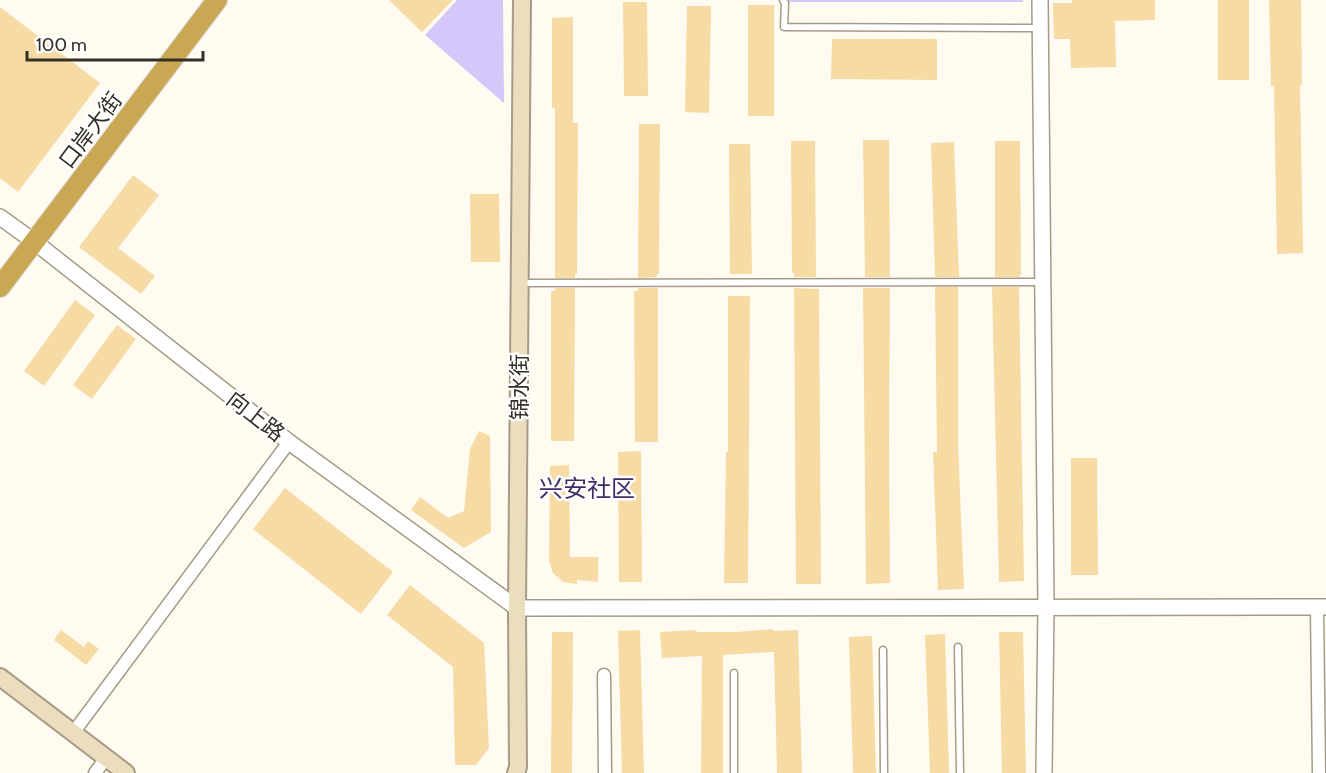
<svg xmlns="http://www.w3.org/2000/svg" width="1326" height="773" viewBox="0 0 1326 773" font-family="Cabin,'Noto Sans SC',sans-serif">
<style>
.green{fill:#d4c7f9}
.building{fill:#f6dba4}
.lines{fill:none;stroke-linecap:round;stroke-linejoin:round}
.service-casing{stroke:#a69b86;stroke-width:9}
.minor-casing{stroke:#a69b86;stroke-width:15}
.tertiary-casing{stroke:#a69b86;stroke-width:18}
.secondary-casing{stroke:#a69b86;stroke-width:20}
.trunk-casing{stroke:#dadad8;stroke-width:22}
.service{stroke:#fff;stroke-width:6}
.minor{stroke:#fff;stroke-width:12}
.tertiary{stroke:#fff;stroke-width:15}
.secondary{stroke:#ebdebe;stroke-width:16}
.trunk{stroke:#caa853;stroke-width:20}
.labels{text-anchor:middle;stroke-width:5;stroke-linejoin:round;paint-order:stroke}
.street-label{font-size:22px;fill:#343027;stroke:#fff}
.neighbourhood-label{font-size:24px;fill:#412c67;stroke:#fff}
</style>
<rect width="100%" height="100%" fill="#fffbf1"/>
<!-- green -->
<path class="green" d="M457 0H503L504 103 425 35Z
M784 0H1023V2H784Z"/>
<!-- building -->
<path class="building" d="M389 0H453L422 32Z
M1072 0H1155V20L1115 21 1116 67 1071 68 1070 39H1054L1053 3H1072Z
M1218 0H1249V80H1218Z
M1269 0H1301L1302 85H1300L1303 253 1277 254 1274 86H1271Z
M623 2H647L648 96H624Z
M748 5H774V116H748Z
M687 6H711L709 113 685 112Z
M0 7 100 83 18 192 0 178Z
M573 17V123H578L577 274H575V278H555V108H552V18Z
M832 39H937V80L831 79Z
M639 124H660L659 274H657V277L638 278Z
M863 140H889L890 277H865Z
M791 141H815L816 277H794V273H792Z
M995 141H1020L1021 274 1019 277H995Z
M954 142 959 277H935L931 143Z
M729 144H750L752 274H730Z
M133 175 159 195 118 248 155 276 141 294 79 247Z
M470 194H499L500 262H471Z
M935 287H958V443L964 589 938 590 933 452H937Z
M992 287H1019L1024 581 999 582Z
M555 288H575L574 441H551V291H555Z
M638 288H658V442H635L634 291H638Z
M794 288 819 289 821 584H796Z
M863 288H890L889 441 890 583 866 584Z
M728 296H750L748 583H724L726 452H728Z
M75 300 95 315 44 386 24 371Z
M117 325 136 339 92 399 73 385Z
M479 431 490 436 491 532 464 548 411 510 420 497 448 518 464 511 470 449Z
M641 451 642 582H619L618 452Z
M1071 458H1097L1098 575H1071Z
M569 465 570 557H598V582L577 580V584L563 582 553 573 549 560 550 466Z
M285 488 393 572 361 614 253 529Z
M410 585 484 643 489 748 476 765H455L453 667 387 615Z
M773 629V631L798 630 802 773H777L774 652 723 655V773H701L702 656 662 658 660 632 696 630 697 632H736Z
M61 630 84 647 88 641 99 649 86 665 54 640Z
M640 630 644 773H622L618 631Z
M552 632H573L572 773H551Z
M999 632H1023L1026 773H1002Z
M945 634 949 773H930L925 635Z
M872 636 876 773H853L849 637Z"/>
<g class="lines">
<defs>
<path id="service" d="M783 0 785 3 784 27 1040 28
M522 283 1042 282
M958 647 960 773
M883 650 884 773
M734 773V673"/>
<path id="minor" d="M1317 607 1319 773
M604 675 605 773
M73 733 289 442
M95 773 106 758"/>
<path id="tertiary" d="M1040 0 1046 606 1044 773
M0 217 36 243 289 442 517 608 1326 607"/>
<path id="secondary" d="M0 677 126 773
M516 773 518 767 517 608 522 0"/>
<path id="trunk" d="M0 287 217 0"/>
</defs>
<!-- service casing -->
<use href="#service" class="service-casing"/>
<!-- minor casing -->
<use href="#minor" class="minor-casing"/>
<!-- tertiary casing -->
<use href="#tertiary" class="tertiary-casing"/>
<!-- secondary casing -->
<use href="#secondary" class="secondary-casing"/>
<!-- trunk casing -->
<use href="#trunk" class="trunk-casing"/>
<!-- service -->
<use href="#service" class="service"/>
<!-- minor -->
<use href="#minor" class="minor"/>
<!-- tertiary -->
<use href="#tertiary" class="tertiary"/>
<!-- secondary -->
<use href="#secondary" class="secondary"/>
<!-- trunk -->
<use href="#trunk" class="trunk"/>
</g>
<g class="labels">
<!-- street labels -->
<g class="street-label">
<text transform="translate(90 130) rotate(-53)" y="8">口岸大街</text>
<text transform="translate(519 387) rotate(-90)" y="8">锦水街</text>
<text transform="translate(256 416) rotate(38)" y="8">向上路</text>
</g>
<!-- neighbourhood labels -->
<g class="neighbourhood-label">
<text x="587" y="497">兴安社区</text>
</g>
</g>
<!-- scale -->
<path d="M27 51v9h176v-9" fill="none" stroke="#343027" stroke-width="3"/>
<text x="36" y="51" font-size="18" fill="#343027" stroke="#ffffff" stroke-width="4.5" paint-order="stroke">100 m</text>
</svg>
